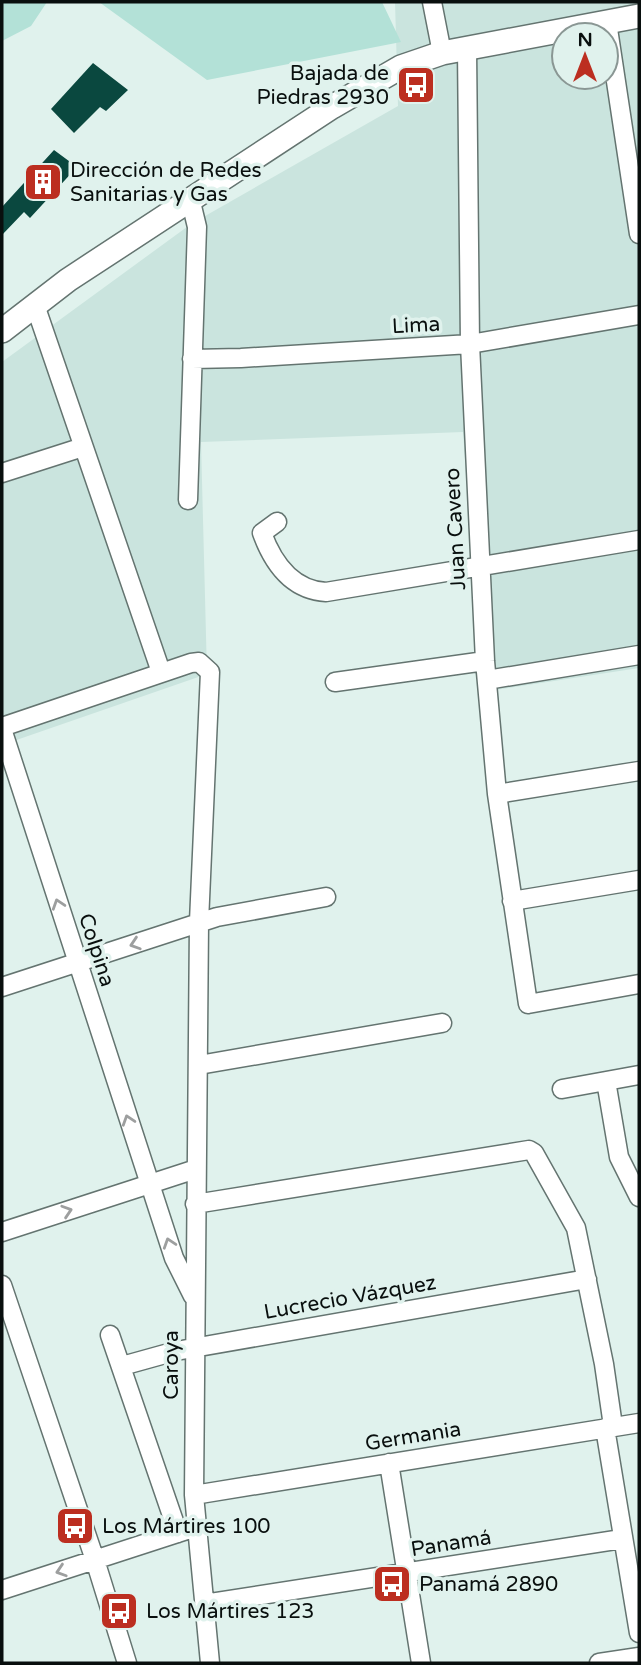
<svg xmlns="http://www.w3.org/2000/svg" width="641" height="1665" viewBox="0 0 641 1665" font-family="'Varela Round',sans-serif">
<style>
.built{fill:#cae4de;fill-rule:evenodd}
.green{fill:#b3e1d7}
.building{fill:#0a483f}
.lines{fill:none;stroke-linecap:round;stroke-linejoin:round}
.minor-casing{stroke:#647470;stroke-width:21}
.major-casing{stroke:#647470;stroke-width:26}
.minor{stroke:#fff;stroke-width:18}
.major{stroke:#fff;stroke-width:23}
.oneway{stroke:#9d9f9f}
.labels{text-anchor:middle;stroke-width:7;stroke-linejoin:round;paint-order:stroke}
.poi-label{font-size:21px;fill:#090f0e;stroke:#e0f2ed;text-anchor:start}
.street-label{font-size:21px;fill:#090f0e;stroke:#e0f2ed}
</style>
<rect width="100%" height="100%" fill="#e0f2ed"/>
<!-- built -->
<path class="built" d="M395 2H639V668L482 692 463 432 201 442 207 674 2 745V362L191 224 398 106ZM564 35H606V77H564Z"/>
<!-- green -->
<path class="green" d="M2 2H47L31 26 2 41Z
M99 2H382L401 42 207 80Z"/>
<!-- building -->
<path class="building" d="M93 63 128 90 106 111 100 107 74 133 51 109Z
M54 150 77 167 30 218 24 212 2 235V207Z"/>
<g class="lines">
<defs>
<path id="minor" d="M432 2 442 53
M607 22 639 234
M467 49 470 344 485 661 497 794 528 1004 639 984
M35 305 161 672
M192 359 241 358 470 344 639 315
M2 473 83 447
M188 500 197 227 191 202
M277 522 262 533C273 563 292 590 326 592L639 540
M487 680 639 655
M335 682 485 661
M2 727 191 663 199 662 210 672 199 922 194 1495 210 1663
M2 729 174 1258 193 1296
M497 794 639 771
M512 901 639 880
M2 987 217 917 326 897
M199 1065 442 1023
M606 1081 619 1157 639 1197
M562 1089 639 1075
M195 1204 529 1150 534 1153 576 1228 604 1364 613 1426
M2 1232 196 1169
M2 1285 95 1560 127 1663
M110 1335 178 1533
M122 1366 176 1351 587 1279
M605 1428 639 1633
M389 1463 421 1663
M194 1495 639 1423
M2 1590 190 1529
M204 1604 622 1539
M599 1663 639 1657"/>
<path id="major" d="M2 331 68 280 332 107 401 67 442 53 639 16"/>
</defs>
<!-- minor casing -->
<use href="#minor" class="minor-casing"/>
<!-- major casing -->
<use href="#major" class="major-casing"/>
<!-- minor -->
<use href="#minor" class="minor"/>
<!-- major -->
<use href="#major" class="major"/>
</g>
<!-- one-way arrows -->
<defs><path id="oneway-chevron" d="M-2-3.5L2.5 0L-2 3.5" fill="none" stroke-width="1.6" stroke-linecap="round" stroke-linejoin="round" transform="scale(1.75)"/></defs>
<g class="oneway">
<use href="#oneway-chevron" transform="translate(58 904) rotate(-108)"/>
<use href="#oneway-chevron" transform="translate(135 944) rotate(162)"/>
<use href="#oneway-chevron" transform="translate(128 1120) rotate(-108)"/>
<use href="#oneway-chevron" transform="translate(67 1211) rotate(-18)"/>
<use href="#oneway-chevron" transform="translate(169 1243) rotate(-108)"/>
<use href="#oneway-chevron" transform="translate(61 1571) rotate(162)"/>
</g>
<!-- icons -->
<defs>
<symbol id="bus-square" viewBox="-11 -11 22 22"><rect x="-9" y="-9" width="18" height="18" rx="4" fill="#bc2e20" stroke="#e0f2ed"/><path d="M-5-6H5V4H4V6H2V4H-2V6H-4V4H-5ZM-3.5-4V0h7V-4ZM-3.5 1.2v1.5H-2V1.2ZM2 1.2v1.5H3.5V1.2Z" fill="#fff"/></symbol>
<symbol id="building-square" viewBox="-11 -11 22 22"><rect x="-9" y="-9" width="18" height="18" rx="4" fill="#bc2e20" stroke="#e0f2ed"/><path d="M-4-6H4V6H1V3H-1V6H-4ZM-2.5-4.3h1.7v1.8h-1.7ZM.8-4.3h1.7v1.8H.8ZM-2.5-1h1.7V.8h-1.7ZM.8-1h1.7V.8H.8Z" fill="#fff"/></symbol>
</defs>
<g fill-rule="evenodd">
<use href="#bus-square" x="394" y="63" width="44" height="44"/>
<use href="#building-square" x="21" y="160" width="44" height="44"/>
<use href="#bus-square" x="53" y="1504" width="44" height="44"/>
<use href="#bus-square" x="370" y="1562" width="44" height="44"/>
<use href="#bus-square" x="97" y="1589" width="44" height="44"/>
</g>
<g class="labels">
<!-- poi labels -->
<g class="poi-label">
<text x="389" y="80" text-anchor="end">Bajada de<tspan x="389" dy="24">Piedras 2930</tspan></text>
<text x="70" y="177">Dirección de Redes<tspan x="70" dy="24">Sanitarias y Gas</tspan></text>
<text x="102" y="1533">Los Mártires 100</text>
<text x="419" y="1591">Panamá 2890</text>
<text x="146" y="1618">Los Mártires 123</text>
</g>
<!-- street labels -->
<g class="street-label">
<text transform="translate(416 325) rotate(-3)" y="7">Lima</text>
<text transform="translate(455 529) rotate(-93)" y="7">Juan Cavero</text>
<text transform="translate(97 950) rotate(72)" y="7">Colpina</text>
<text transform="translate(350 1297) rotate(-10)" y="7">Lucrecio Vázquez</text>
<text transform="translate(171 1365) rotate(-90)" y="7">Caroya</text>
<text transform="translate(413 1436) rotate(-9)" y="7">Germania</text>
<text transform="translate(451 1543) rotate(-9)" y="7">Panamá</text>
</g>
</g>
<!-- border -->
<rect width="641" height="1665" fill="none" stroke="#090f0e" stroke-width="7"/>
<!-- north arrow -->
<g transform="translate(585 56)"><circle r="33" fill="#e0f2ed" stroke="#8a9794" stroke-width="2"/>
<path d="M0-5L12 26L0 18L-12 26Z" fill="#bc2e20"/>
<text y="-10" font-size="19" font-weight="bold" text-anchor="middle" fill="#090f0e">N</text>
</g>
</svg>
